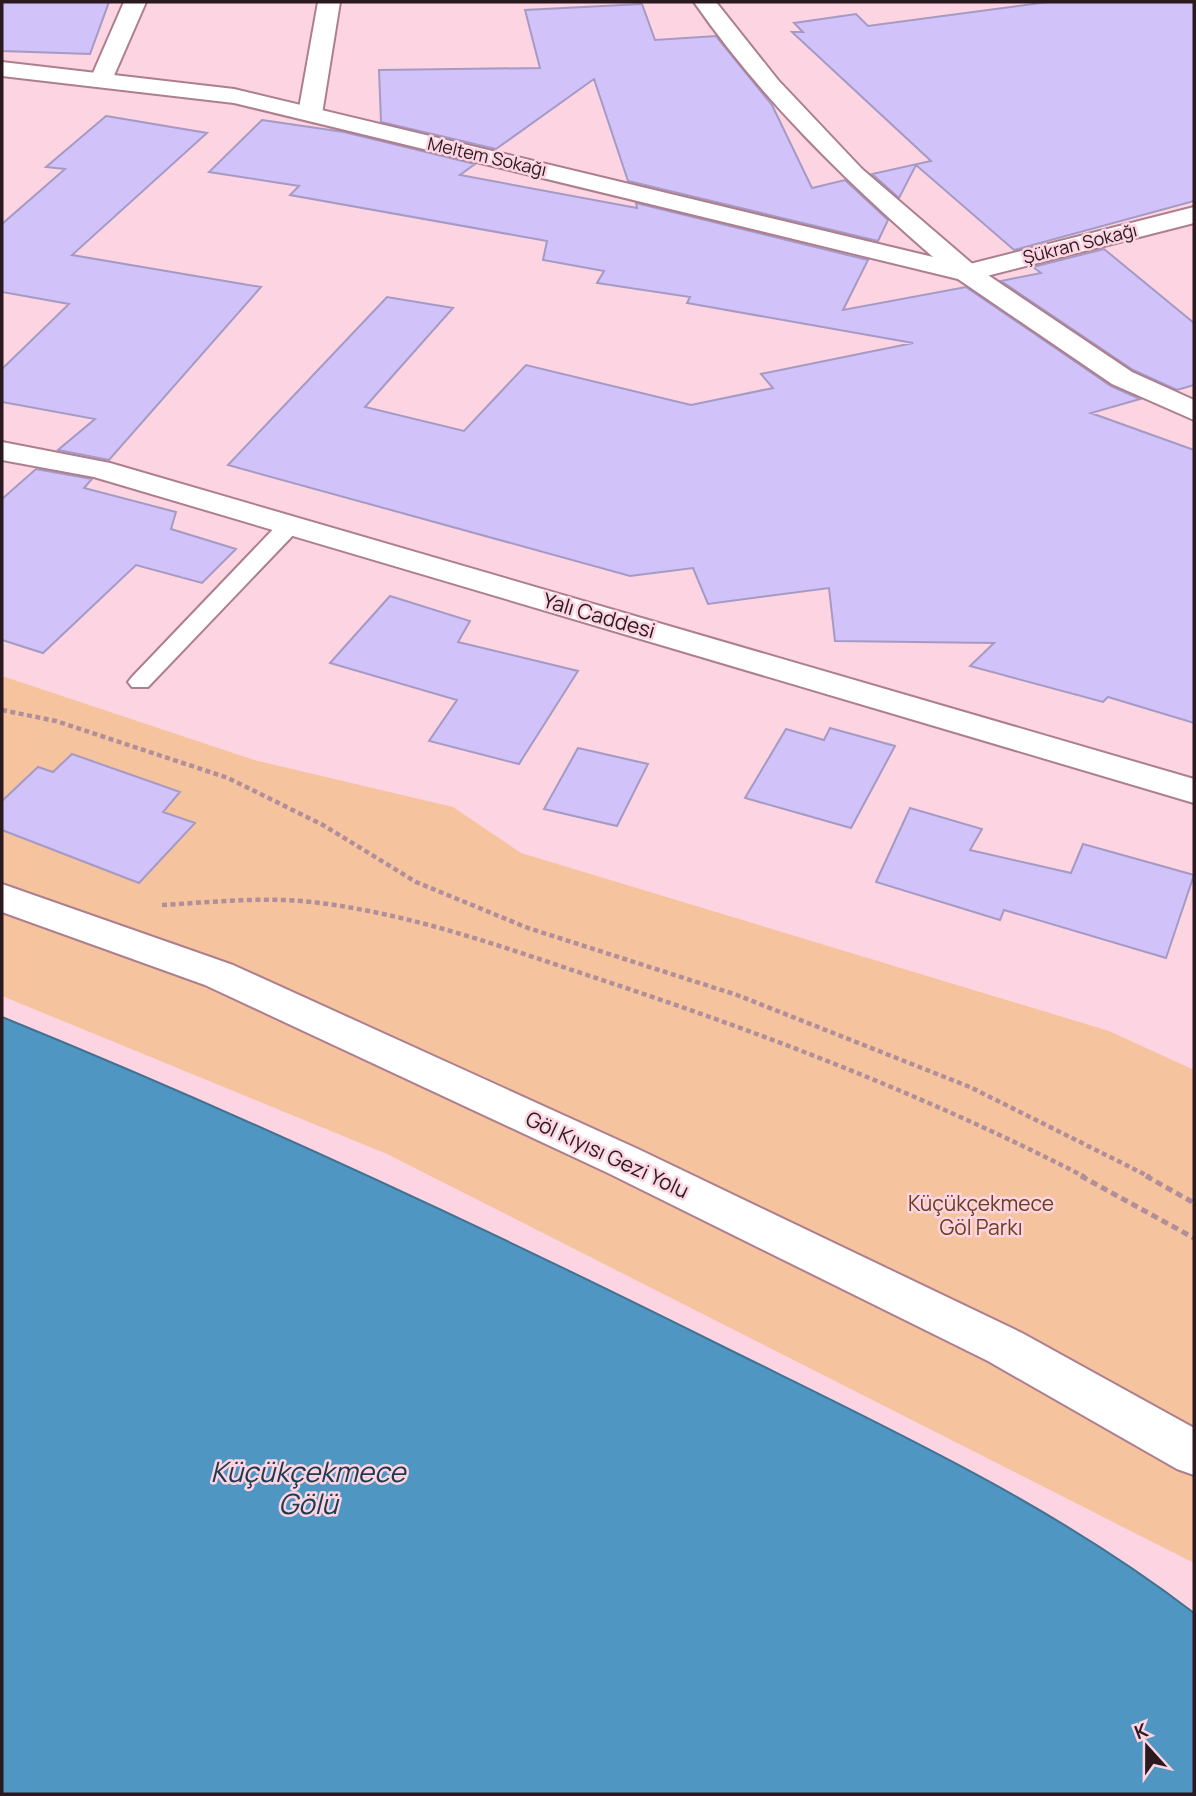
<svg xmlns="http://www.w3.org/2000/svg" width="1196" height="1796" viewBox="0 0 1196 1796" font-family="Manrope,sans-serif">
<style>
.green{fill:#f6c39f}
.water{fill:#4f97c2;stroke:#447191;stroke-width:2}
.building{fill:#d1c2f9;stroke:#a59ac4;stroke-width:2}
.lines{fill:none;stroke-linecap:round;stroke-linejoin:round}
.service-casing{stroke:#ad7f8e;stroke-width:4}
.pedestrian-casing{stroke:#ad7f8e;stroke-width:4}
.minor-casing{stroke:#ad7f8e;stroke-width:4}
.tertiary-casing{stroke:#ad7f8e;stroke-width:4}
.path-far1{stroke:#b08f9a;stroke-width:4.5;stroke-dasharray:5 3.5;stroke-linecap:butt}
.path{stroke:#b08f9a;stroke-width:5;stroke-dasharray:7 4.5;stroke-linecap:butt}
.service{fill:#fff;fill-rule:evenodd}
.pedestrian{fill:#fff;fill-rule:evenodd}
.minor{fill:#fff;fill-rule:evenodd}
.tertiary{fill:#fff;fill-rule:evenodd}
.labels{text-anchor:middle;stroke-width:5;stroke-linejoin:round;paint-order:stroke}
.far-street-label{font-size:18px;fill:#2a191f;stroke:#fdd4e1}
.street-label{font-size:21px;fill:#2a191f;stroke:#fdd4e1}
.park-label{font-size:21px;fill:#683e1c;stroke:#fdd4e1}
.near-water-label{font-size:28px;font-style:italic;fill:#1a3a4d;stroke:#fdd4e1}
</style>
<rect width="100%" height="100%" fill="#fdd4e1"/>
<!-- green -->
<path class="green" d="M2 676 254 760 453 807 521 853 1109 1031 1194 1070V1563L387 1154 2 996Z"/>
<!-- water -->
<path class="water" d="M2 1017C248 1117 490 1230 728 1349 888 1428 1052 1504 1194 1613V1794H2Z"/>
<!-- building -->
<path class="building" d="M2 2H109L90 54 2 51Z
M1048 2H1194V201L1014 250 916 165 899 198 872 174 931 161 792 32H803L794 23 856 14 868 26Z
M642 4 655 40 716 36 772 105 812 188 845 180 888 220 878 241 628 181 594 79 496 149 381 122 379 70 540 68 525 10Z
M106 116 207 133 72 255 261 287 109 460 58 450 95 419 2 402V369L69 304 2 292V224L65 169 46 167Z
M262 120 344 132 475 164 460 175 637 208 636 203 868 260 843 310 966 287 1111 386 1140 399 1091 413 1194 450V723L1108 697 1103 702 970 666 994 643 835 641 829 588 708 604 693 568 630 576 228 465 387 297 453 308 365 407 464 431 526 365 691 405 773 388 761 374 913 343 687 303 690 297 597 283 604 271 543 260 547 241 290 195 299 186 209 172Z
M1104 249 1194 323V385L1177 390 1133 370 1001 281 1041 273 1033 267Z
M36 469 92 479 84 488 176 512 171 529 236 549 202 583 136 565 43 653 2 640V499Z
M390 596 470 621 458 642 578 671 519 764 429 741 457 700 330 663Z
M830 728 895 746 851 828 745 798 786 729 824 740Z
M578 748 648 764 617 826 544 809Z
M72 754 180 792 163 812 195 823 139 883 2 830V801L38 767 53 772Z
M910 808 982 829 970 850 1071 873 1083 844 1194 875 1166 958 1004 910 1000 920 876 882Z"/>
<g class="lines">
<defs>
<path id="service" d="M290 519 298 520 301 525 298 530 148 687H132L128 682 132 677 282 520Z"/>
<path id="pedestrian" d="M2 884 233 965 638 1149 1022 1333 1194 1428V1475L1177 1469 988 1361 608 1173 205 985 2 912Z"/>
<path id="minor" d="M124 2H146L112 80 109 85H93L90 80Z
M318 2H340L322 114 318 119H302L298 114Z
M1194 207V223L967 281 958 279 954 273 958 267Z
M2 442 110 463 1194 779V803L94 477 2 460Z"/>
<path id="tertiary" d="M694 2H716L778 80 862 169 976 267 1132 372 1194 400V420L1112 384 958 279 234 103 2 76V62L234 89 933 257C844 179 762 100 694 2Z"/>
</defs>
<!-- service casing -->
<use href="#service" class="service-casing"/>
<!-- pedestrian casing -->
<use href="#pedestrian" class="pedestrian-casing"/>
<!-- minor casing -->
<use href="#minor" class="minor-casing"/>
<!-- tertiary casing -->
<use href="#tertiary" class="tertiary-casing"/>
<!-- path-far1 -->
<path class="path-far1" d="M2 710 56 721 228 778 323 825 416 882 528 928 737 995 970 1087 1150 1177
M162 905C215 902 268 896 320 903 415 915 506 948 596 978 763 1033 928 1096 1085 1177"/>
<!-- path -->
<path class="path" d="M1081 1176 1194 1238
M1146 1176 1194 1203"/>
<!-- service -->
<use href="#service" class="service"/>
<!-- pedestrian -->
<use href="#pedestrian" class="pedestrian"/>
<!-- minor -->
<use href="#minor" class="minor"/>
<!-- tertiary -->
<use href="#tertiary" class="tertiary"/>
</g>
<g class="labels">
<!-- far-street labels -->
<g class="far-street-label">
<text transform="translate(487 157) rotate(13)" y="6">Meltem Sokağı</text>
<text transform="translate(1080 244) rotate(-14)" y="6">Şükran Sokağı</text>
</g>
<!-- street labels -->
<g class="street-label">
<text transform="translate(599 616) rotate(16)" y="7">Yalı Caddesi</text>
<text transform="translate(607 1155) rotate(25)" y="7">Göl Kıyısı Gezi Yolu</text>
</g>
<!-- park labels -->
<g class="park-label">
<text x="981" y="1211">Küçükçekmece<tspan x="981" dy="24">Göl Parkı</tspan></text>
</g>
<!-- near-water labels -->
<g class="near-water-label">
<text x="308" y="1482">Küçükçekmece<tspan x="308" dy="32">Gölü</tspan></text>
</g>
</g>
<!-- border -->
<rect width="1196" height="1796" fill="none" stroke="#2a191f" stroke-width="7"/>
<!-- north arrow -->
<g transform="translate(1147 1747) rotate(339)" stroke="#fdd4e1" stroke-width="5" paint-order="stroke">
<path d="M0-5L12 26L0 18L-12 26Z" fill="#2a191f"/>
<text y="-10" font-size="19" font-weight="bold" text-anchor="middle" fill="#2a191f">K</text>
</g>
</svg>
